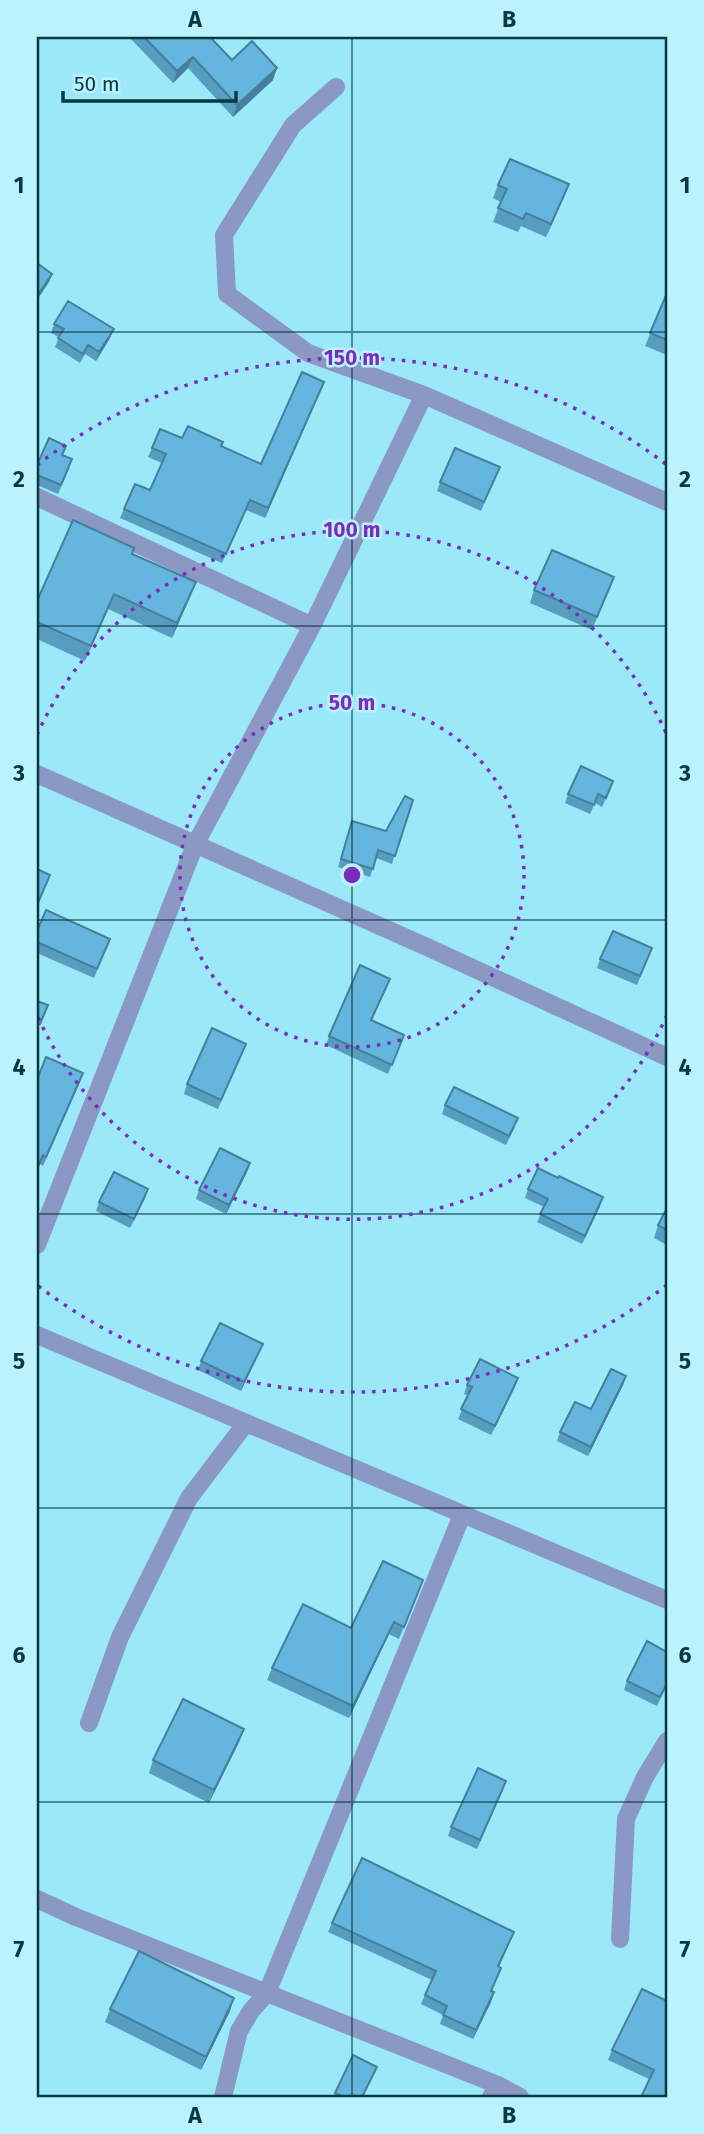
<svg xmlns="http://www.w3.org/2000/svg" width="704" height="2134" viewBox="0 0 704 2134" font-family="'Fira Sans',sans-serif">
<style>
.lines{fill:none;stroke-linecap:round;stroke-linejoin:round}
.minor{stroke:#8b98c3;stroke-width:18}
.wall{fill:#569dbf}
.shaded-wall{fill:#467f9b}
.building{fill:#64b6de;stroke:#467f9b;stroke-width:2}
.grid{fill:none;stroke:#093840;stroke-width:2;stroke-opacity:0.55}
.ring{fill:none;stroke:#7b2cbf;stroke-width:3.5;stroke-dasharray:3.5 7}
.centre{fill:#7b2cbf;stroke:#baf3fe;stroke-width:3.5}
.ring-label{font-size:21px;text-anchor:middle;font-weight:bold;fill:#7b2cbf;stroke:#baf3fe;stroke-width:5;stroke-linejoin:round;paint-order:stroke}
.neatline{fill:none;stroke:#093840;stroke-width:2.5}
.grid-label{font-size:23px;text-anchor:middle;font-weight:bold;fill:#093840}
</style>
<rect width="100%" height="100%" fill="#9be9f8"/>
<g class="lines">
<!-- minor -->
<path class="minor" d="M336 87 293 125 224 235 227 294 308 353 424 395 667 502
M37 497 312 626
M37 774 427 947 667 1057
M37 1245 195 845 312 626 424 395
M37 1335 667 1600
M89 1723 120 1637 189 1498 246 1423
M37 1899 76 1917 498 2085
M620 1939 626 1819 645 1777 667 1741
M223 2097 239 2031 251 2011 267 1993 462 1515
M491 2097 498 2085 520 2097"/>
</g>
<!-- wall -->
<path class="wall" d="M129 37H210L232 60 273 80 233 117 188 68 173 83Z
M569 184 546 237 521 226 518 232 493 222 501 202 493 198 498 185Z
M667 293V355L645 346Z
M54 324 110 338 96 361 85 354 80 363 55 347 59 337 51 333Z
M320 392 265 518 246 510 222 563 120 518 124 509 150 490 162 463 148 457 152 448 182 438 221 446 261 464Z
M63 455 69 469 58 494 37 485V465Z
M496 476 481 511 437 491 440 482Z
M132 554 190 597 172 638 108 609 85 661 37 639V601Z
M614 577 592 630 530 603 534 590Z
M610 790 602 807 595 803 590 814 565 803 568 794Z
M413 800 392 864 376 858 370 877 338 867 350 829 386 831Z
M37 931 110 939 94 978 37 953Z
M652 948 637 985 597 968 600 959Z
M390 979 372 1020 404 1035 388 1074 326 1045 329 1036Z
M246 1044 218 1109 184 1094 187 1084Z
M37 1080 80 1082 43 1166 40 1164Z
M445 1105 515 1127 506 1145 442 1114Z
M247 1172 226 1214 196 1199 199 1190Z
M558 1178 600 1206 582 1244 537 1222 544 1207 525 1198 528 1189Z
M145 1198 130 1228 96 1211 99 1202Z
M667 1208V1245L654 1238 658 1225Z
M259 1353 241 1391 198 1370 201 1361Z
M626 1376 623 1385 588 1456 557 1441 560 1432 591 1409Z
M518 1378 491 1435 458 1419 468 1396 464 1394 467 1385Z
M418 1592 399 1639 389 1634 349 1718 267 1680 272 1668 351 1628Z
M667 1652V1685L657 1706 624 1690 627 1681Z
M244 1729 239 1742 209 1803 149 1773 153 1760Z
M503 1790 477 1849 448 1836 451 1827Z
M332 1923 510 1941 499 1967 501 1968 491 1991V2002L473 2039 440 2024 443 2015 421 2004 432 1980 328 1932Z
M667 2001V2097L649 2079 608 2060 612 2050Z
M110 2009 230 2011 201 2070 105 2022Z
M377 2067 363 2097H334L335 2093Z"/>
<!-- shaded-wall -->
<path class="shaded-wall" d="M193 57 188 68 173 83 177 71Z
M277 68 273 80 233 117 237 105Z
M569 184 564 197 546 237 551 224Z
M52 274 49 282 37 300V296Z
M114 329 110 338 96 361 99 352Z
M324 382 320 392 265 518 268 508Z
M196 582 190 597 172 638 177 623Z
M114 594 108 609 85 661 91 646Z
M250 1163 247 1172 226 1214 229 1205Z
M148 1189 145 1198 130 1228 134 1219Z
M603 1197 600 1206 582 1244 585 1236Z
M263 1344 259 1353 241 1391 244 1382Z
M626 1376 623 1385 588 1456 591 1447Z
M518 1378 515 1387 491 1435 495 1426Z
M394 1622 389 1634 349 1718 353 1706Z
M244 1729 239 1742 209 1803 214 1790Z
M494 1992 491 2002 473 2039 476 2030Z
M234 1998 230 2011 201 2070 206 2057Z"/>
<!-- building -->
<path class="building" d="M144 37H210L232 60 252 41 277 68 237 105 193 57 177 71Z
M510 159 569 184 551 224 526 213 523 219 498 208 507 189 498 185Z
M37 263 52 274 37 296Z
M667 293V340L650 333Z
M68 301 114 329 99 352 88 345 83 354 58 338 64 329 54 324Z
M302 372 324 382 268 508 250 500 226 554 124 509 135 484 150 490 166 454 152 448 160 429 182 438 188 426 223 442 221 446 261 464Z
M49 438 66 446 62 455 72 459 61 485 37 475V465Z
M455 448 500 467 484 502 440 482Z
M73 520 134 548 132 554 196 582 177 623 114 594 91 646 37 622V601Z
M552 550 614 577 597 617 534 590Z
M581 766 613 781 606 798 598 794 594 805 568 794Z
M405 796 413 800 395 856 378 850 373 869 341 859 352 821 386 831Z
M37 869 50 875 38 903H37Z
M46 910 110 939 97 969 37 942V931Z
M613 931 652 948 640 976 600 959Z
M360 965 390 979 371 1020 404 1035 392 1065 329 1036Z
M37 1001 48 1005 40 1024 37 1023Z
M212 1028 246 1044 221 1100 187 1084Z
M46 1057 83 1073 46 1157 43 1155 37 1169V1080Z
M454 1087 518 1118 509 1136 445 1105Z
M220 1148 250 1163 229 1205 199 1190Z
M538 1168 558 1178 559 1176 603 1197 585 1236 540 1214 548 1199 528 1189Z
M114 1172 148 1189 134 1219 99 1202Z
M667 1208V1230L658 1225Z
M220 1323 263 1344 244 1382 201 1361Z
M480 1359 518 1378 495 1426 461 1409 472 1387 467 1385Z
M611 1369 626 1376 591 1447 560 1432 575 1402 591 1409Z
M383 1561 423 1580 404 1627 394 1622 353 1706 272 1668 303 1604 351 1628Z
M647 1641 667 1652V1683L660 1697 627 1681Z
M183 1699 244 1729 214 1790 153 1760Z
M478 1768 506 1781 480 1840 451 1827Z
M362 1858 514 1932 498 1966 501 1968 491 1991 494 1992 476 2030 443 2015 447 2006 425 1995 436 1971 332 1923Z
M139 1951 234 1998 206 2057 110 2009Z
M642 1989 667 2001V2097H641L654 2070 612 2050Z
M353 2055 377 2067 362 2097H344L335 2093Z"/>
<!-- grid -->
<path class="grid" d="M352 37V2097M37 332H667M37 626H667M37 920H667M37 1214H667M37 1508H667M37 1802H667"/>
<!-- distance rings -->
<g class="ring">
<circle cx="352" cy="875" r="172"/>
<path d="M667 1015A345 345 0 0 1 37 1015M37 735A345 345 0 0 1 667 735"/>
<path d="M667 1285A517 517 0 0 1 37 1285M37 465A517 517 0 0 1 667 465"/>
</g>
<circle cx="352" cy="875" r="10" class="centre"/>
<g class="ring-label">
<text x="352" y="365">150 m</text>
<text x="352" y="537">100 m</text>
<text x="352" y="710">50 m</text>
</g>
<!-- border -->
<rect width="704" height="2134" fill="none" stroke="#baf3fe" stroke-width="77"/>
<!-- scale -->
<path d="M63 91v10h173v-10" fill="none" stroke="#093840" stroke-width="3.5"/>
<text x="74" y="91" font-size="21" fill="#093840" stroke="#baf3fe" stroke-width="5" paint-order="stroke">50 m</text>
<rect x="38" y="38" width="628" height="2058" class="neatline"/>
<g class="grid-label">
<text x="195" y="27">A</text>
<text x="509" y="27">B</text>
<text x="19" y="193">1</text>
<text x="685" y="193">1</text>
<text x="19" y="487">2</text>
<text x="685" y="487">2</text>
<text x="19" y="781">3</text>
<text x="685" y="781">3</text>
<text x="19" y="1075">4</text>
<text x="685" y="1075">4</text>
<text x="19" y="1369">5</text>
<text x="685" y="1369">5</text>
<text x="19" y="1663">6</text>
<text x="685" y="1663">6</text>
<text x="19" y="1957">7</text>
<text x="685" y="1957">7</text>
<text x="195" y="2123">A</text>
<text x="509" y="2123">B</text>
</g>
</svg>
